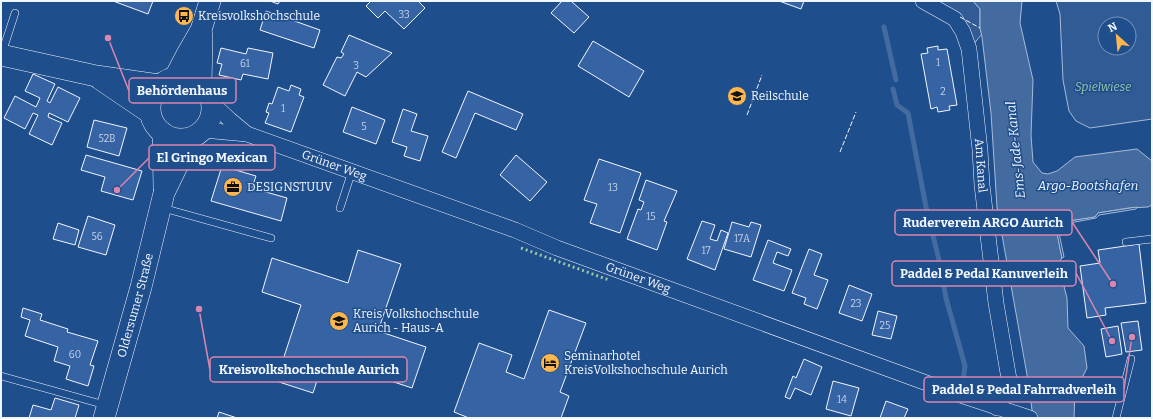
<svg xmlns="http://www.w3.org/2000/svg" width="1153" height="419" viewBox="0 0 1153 419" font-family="Bitter,serif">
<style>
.green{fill:#305b95;stroke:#a8bbd7;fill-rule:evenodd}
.water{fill:#446ba0;stroke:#a8bbd7}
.pier{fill:#1f4e8c;stroke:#a8bbd7}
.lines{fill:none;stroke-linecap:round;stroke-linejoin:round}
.stream{stroke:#446ba0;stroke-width:5}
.building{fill:#3563a3;stroke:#f2f6ff}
.lane-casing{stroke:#f2f6ff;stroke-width:8}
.street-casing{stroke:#f2f6ff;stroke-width:16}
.secondary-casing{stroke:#f2f6ff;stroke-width:22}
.lane{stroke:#1f4e8c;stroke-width:7}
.street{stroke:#1f4e8c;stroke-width:15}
.secondary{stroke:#1f4e8c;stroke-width:21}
.hedge{stroke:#97c8a6;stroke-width:3;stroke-dasharray:2 3;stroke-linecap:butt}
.fence{stroke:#f2f6ff;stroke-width:1;stroke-dasharray:5 2;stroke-linecap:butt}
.labels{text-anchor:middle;stroke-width:3;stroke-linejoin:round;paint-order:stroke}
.number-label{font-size:10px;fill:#c3d1e8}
.poi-label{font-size:12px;fill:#f2f6ff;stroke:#1f4e8c;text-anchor:start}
.park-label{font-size:12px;font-style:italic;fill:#97c8a6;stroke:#1f4e8c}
.street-label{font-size:12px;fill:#f2f6ff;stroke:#1f4e8c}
.water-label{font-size:13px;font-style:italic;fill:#f2f6ff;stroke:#1f4e8c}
.leader{fill:none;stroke:#da87ad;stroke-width:1.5}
.callout-dot{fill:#da87ad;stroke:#1f4e8c;stroke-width:1.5}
.callout{fill:#1f4e8c;stroke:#da87ad;stroke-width:1.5}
.callout-label{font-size:13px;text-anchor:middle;font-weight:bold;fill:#f2f6ff}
</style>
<rect width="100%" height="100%" fill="#1f4e8c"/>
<g class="green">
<polygon points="933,1 973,1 980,9 980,28 982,34 972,46"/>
<path d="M1056,1H1152V119L1090,128L1076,121L1069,111L1063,80L1060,14ZM1105,24H1129V48H1105Z"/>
</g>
<polygon class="water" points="973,1 1022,1 1020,23 1033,80 1031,135 1033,162 1042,173 1048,174 1057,171 1075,157 1137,149 1152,161 1152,205 1148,207 1129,208 1098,213 1095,217 1063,222 1057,233 1062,258 1058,263 1067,298 1068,328 1084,346 1087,368 1075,392 1074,418 1033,418 1029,386 997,207 991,113 982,37 980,28 980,9"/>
<polygon class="pier" points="1137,207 1136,209 1099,215 1096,218 1064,224 1060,227 1059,233 1064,257 1062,258 1057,233 1059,226 1063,222 1095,217 1098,213"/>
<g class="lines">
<g class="stream">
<polyline points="884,27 896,80"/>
<polyline points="893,89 897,105 908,113 926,207 939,260 946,298 965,366 963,382"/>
</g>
</g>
<g class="building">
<polygon points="113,1 153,1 148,14"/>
<polygon points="270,1 280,1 278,4"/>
<polygon points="371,1 418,1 425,8 404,29 385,11 378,18 366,6"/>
<polygon points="562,1 571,1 589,17 574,33 551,13"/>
<polygon points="779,1 804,1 801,9"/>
<polygon points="266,11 320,30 314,48 260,30"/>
<polygon points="349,35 392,53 366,77 357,72 345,96 323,85 337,57 341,58 344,54 341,52"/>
<polygon points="593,41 644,71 629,97 578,66"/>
<polygon points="938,46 938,50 947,49 957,105 949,106 950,110 938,112 937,107 931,109 921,54 928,53 927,48"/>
<polygon points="221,48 246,54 248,48 273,53 268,79 243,74 241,80 219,75 222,64 217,63"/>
<polygon points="33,74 55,84 47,101 50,103 58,87 80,98 68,122 49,113 48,117 62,123 52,145 29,134 38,115 33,113 25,129 4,118 15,96 36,107 40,98 25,91"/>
<polygon points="291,85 301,89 299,95 304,97 291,132 265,123 269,113 266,112 269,103 272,104 278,87 289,91"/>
<polygon points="468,91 523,114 516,130 475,113 456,158 442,152"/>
<polygon points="352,107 385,120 376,144 343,132"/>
<polygon points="403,109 417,114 411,131 428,136 420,161 404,156 407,147 392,142"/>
<polygon points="94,120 127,128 119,156 87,147"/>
<polygon points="86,155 142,171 133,200 101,191 105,177 81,170"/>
<polygon points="516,155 547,182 530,201 500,175"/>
<polygon points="599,159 641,173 620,233 590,223 597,204 584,200"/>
<polygon points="222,166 256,176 252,188 287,198 281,221 211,201"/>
<polygon points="646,180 677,191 664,221 667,222 657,250 627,239 638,209 641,210 644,202 639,200"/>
<polygon points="88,216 115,225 106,255 78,247"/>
<polygon points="702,221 715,225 710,239 717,241 721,230 728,233 715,270 687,259"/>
<polygon points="732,222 749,227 751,222 761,225 751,257 724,249"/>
<polygon points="58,223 79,230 75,245 53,239"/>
<polygon points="768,240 791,249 788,256 777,252 773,263 792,270 784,291 753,280"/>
<polygon points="1139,244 1146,303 1105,308 1106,315 1087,318 1080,266 1100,263 1098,250"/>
<polygon points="809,249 822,254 814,275 828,280 817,309 804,304 806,298 792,293"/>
<polygon points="358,250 401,264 378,331 426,347 412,388 324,359 313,393 276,381 301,305 262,292 272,258 348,283"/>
<polygon points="849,285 872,294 862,321 839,313"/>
<polygon points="23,308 42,314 40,320 68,329 67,332 98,341 90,365 94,366 88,386 66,379 70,366 54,361 58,347 25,336 30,320 21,317"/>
<polygon points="549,310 586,323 560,392 569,396 561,418 469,418 454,412 479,343 512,355 506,372 524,379"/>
<polygon points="878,311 897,316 891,339 872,335"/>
<polygon points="1138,321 1142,350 1126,352 1121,323"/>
<polygon points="1118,326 1122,354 1106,357 1101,329"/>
<polygon points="804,359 822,367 811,395 795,388 790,399 785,397 793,376 796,378"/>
<polygon points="833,381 859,388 851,416 826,409"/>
<polygon points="55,398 79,405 75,418 29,418 33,405 51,410"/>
<polygon points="886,401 908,409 904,418 880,418"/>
<polygon points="219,412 237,418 217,418"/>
</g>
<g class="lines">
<defs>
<g id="lane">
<polyline points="2,53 15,13"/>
<polyline points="163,208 271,238"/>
<polyline points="340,208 352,171"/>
<polyline points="1126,242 1152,239"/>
<polyline points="1,376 105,405"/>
<polyline points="1116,418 1131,359"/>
</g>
<g id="street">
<path id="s1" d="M923,1L955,19L963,32L969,49L980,150L982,185L996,303L1009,379L1007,390L997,408"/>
<polyline points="212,103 230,120 247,134"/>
<path id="s2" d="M203,130L247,134L515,230L557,248L954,393L1030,418"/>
</g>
<g id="secondary">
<polyline points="201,30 202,38 201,84"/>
<polyline points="1,55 96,76 159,85"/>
<circle cx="181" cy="108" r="31"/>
<polyline points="175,77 187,54 201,30 210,1"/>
<polyline points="100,79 150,113"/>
<polyline points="163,133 164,188"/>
<path id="s3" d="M104,418L141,287L164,193L180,160L186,139"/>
</g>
</defs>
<use href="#lane" class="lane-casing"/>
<use href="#street" class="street-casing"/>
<use href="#secondary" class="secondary-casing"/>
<use href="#lane" class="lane"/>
<use href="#street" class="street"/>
<use href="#secondary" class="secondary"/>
<polyline class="hedge" points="521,248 609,280"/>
<g class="fence">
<polyline points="960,17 980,28"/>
<polyline points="747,115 762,75"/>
<polyline points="840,152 856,112"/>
</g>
</g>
<defs>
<symbol id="bus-disc" viewBox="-11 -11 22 22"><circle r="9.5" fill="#ffb74d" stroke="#1f4e8c"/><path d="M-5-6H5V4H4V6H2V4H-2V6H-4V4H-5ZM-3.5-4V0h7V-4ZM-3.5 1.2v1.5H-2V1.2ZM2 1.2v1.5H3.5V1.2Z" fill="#111"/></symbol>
<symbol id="school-disc" viewBox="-11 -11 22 22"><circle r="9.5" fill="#ffb74d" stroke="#1f4e8c"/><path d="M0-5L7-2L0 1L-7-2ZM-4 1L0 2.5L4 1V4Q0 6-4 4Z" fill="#111"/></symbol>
<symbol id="office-disc" viewBox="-11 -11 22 22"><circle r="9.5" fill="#ffb74d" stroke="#1f4e8c"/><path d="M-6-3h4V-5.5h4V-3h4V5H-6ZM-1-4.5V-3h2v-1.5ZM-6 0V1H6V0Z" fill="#111"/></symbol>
<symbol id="university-disc" viewBox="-11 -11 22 22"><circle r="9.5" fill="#ffb74d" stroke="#1f4e8c"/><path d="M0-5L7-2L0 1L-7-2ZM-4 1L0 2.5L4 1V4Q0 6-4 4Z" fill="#111"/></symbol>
<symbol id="hotel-disc" viewBox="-11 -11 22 22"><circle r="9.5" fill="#ffb74d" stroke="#1f4e8c"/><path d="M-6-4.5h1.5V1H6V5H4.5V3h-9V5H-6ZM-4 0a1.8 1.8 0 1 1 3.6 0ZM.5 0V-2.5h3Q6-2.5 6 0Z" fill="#111"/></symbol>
</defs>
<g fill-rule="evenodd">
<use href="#bus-disc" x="173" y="5" width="22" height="22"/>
<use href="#school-disc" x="726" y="85" width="22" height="22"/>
<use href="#office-disc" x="222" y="176" width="22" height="22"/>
<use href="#university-disc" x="328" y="310" width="22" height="22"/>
<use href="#hotel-disc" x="539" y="352" width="22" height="22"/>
</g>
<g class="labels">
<g class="number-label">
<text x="404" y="18">33</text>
<text x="938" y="66">1</text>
<text x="245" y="67">61</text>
<text x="356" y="69">3</text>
<text x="943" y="95">2</text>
<text x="283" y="112">1</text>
<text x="364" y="130">5</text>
<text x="107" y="142">52B</text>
<text x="613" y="191">13</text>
<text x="651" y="220">15</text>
<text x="97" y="240">56</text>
<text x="742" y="242">17A</text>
<text x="706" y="254">17</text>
<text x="856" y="307">23</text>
<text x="885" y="329">25</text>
<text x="75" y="358">60</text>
<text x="842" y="403">14</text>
</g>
<g class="poi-label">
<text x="198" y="20">Kreisvolkshochschule</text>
<text x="751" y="100">Reilschule</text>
<text x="247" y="191">DESIGNSTUUV</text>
<text x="353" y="318">Kreis Volkshochschule<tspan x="353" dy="14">Aurich - Haus-A</tspan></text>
<text x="564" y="360">Seminarhotel<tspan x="564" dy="14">KreisVolkshochschule Aurich</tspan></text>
</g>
<g class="park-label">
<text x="1103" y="91">Spielwiese</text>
</g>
<g class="street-label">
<text dy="4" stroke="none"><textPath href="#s2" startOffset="137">Grüner Weg</textPath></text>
<text dy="4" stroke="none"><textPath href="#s1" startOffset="187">Am Kanal</textPath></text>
<text dy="4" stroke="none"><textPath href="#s2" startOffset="461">Grüner Weg</textPath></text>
<text dy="4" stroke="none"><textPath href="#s3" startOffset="117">Oldersumer Straße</textPath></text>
</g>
<g class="water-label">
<text transform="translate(1015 150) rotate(-96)" y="5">Ems-Jade-Kanal</text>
<text x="1088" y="190">Argo-Bootshafen</text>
</g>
</g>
<path class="leader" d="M108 38L129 91M117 190L149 158M1113 284L1072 222M1112 341L1076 273M199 309L210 370M1132 337L1124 389"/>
<g class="callout-dot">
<circle cx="108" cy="38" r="4"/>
<circle cx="117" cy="190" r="4"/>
<circle cx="1113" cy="284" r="4"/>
<circle cx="1112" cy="341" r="4"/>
<circle cx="199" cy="309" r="4"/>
<circle cx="1132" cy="337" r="4"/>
</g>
<g class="callout">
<rect x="129" y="78" width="107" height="25" rx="4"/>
<rect x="149" y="145" width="126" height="25" rx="4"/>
<rect x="895" y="210" width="177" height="25" rx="4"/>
<rect x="892" y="261" width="184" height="25" rx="4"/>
<rect x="210" y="357" width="197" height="25" rx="4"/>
<rect x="924" y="377" width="200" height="25" rx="4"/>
</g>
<g class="callout-label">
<text x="182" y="95">Behördenhaus</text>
<text x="212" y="162">El Gringo Mexican</text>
<text x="983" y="227">Ruderverein ARGO Aurich</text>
<text x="984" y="278">Paddel &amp; Pedal Kanuverleih</text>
<text x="309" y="374">Kreisvolkshochschule Aurich</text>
<text x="1024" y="394">Paddel &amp; Pedal Fahrradverleih</text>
</g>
<rect width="1153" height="419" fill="none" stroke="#f2f6ff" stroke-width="4"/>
<g transform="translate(1117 36) rotate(333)"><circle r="19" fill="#1f4e8c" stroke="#7391ba"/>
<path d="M0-3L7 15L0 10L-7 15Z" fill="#ffb74d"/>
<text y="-6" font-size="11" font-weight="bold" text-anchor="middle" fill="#f2f6ff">N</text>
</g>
</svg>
